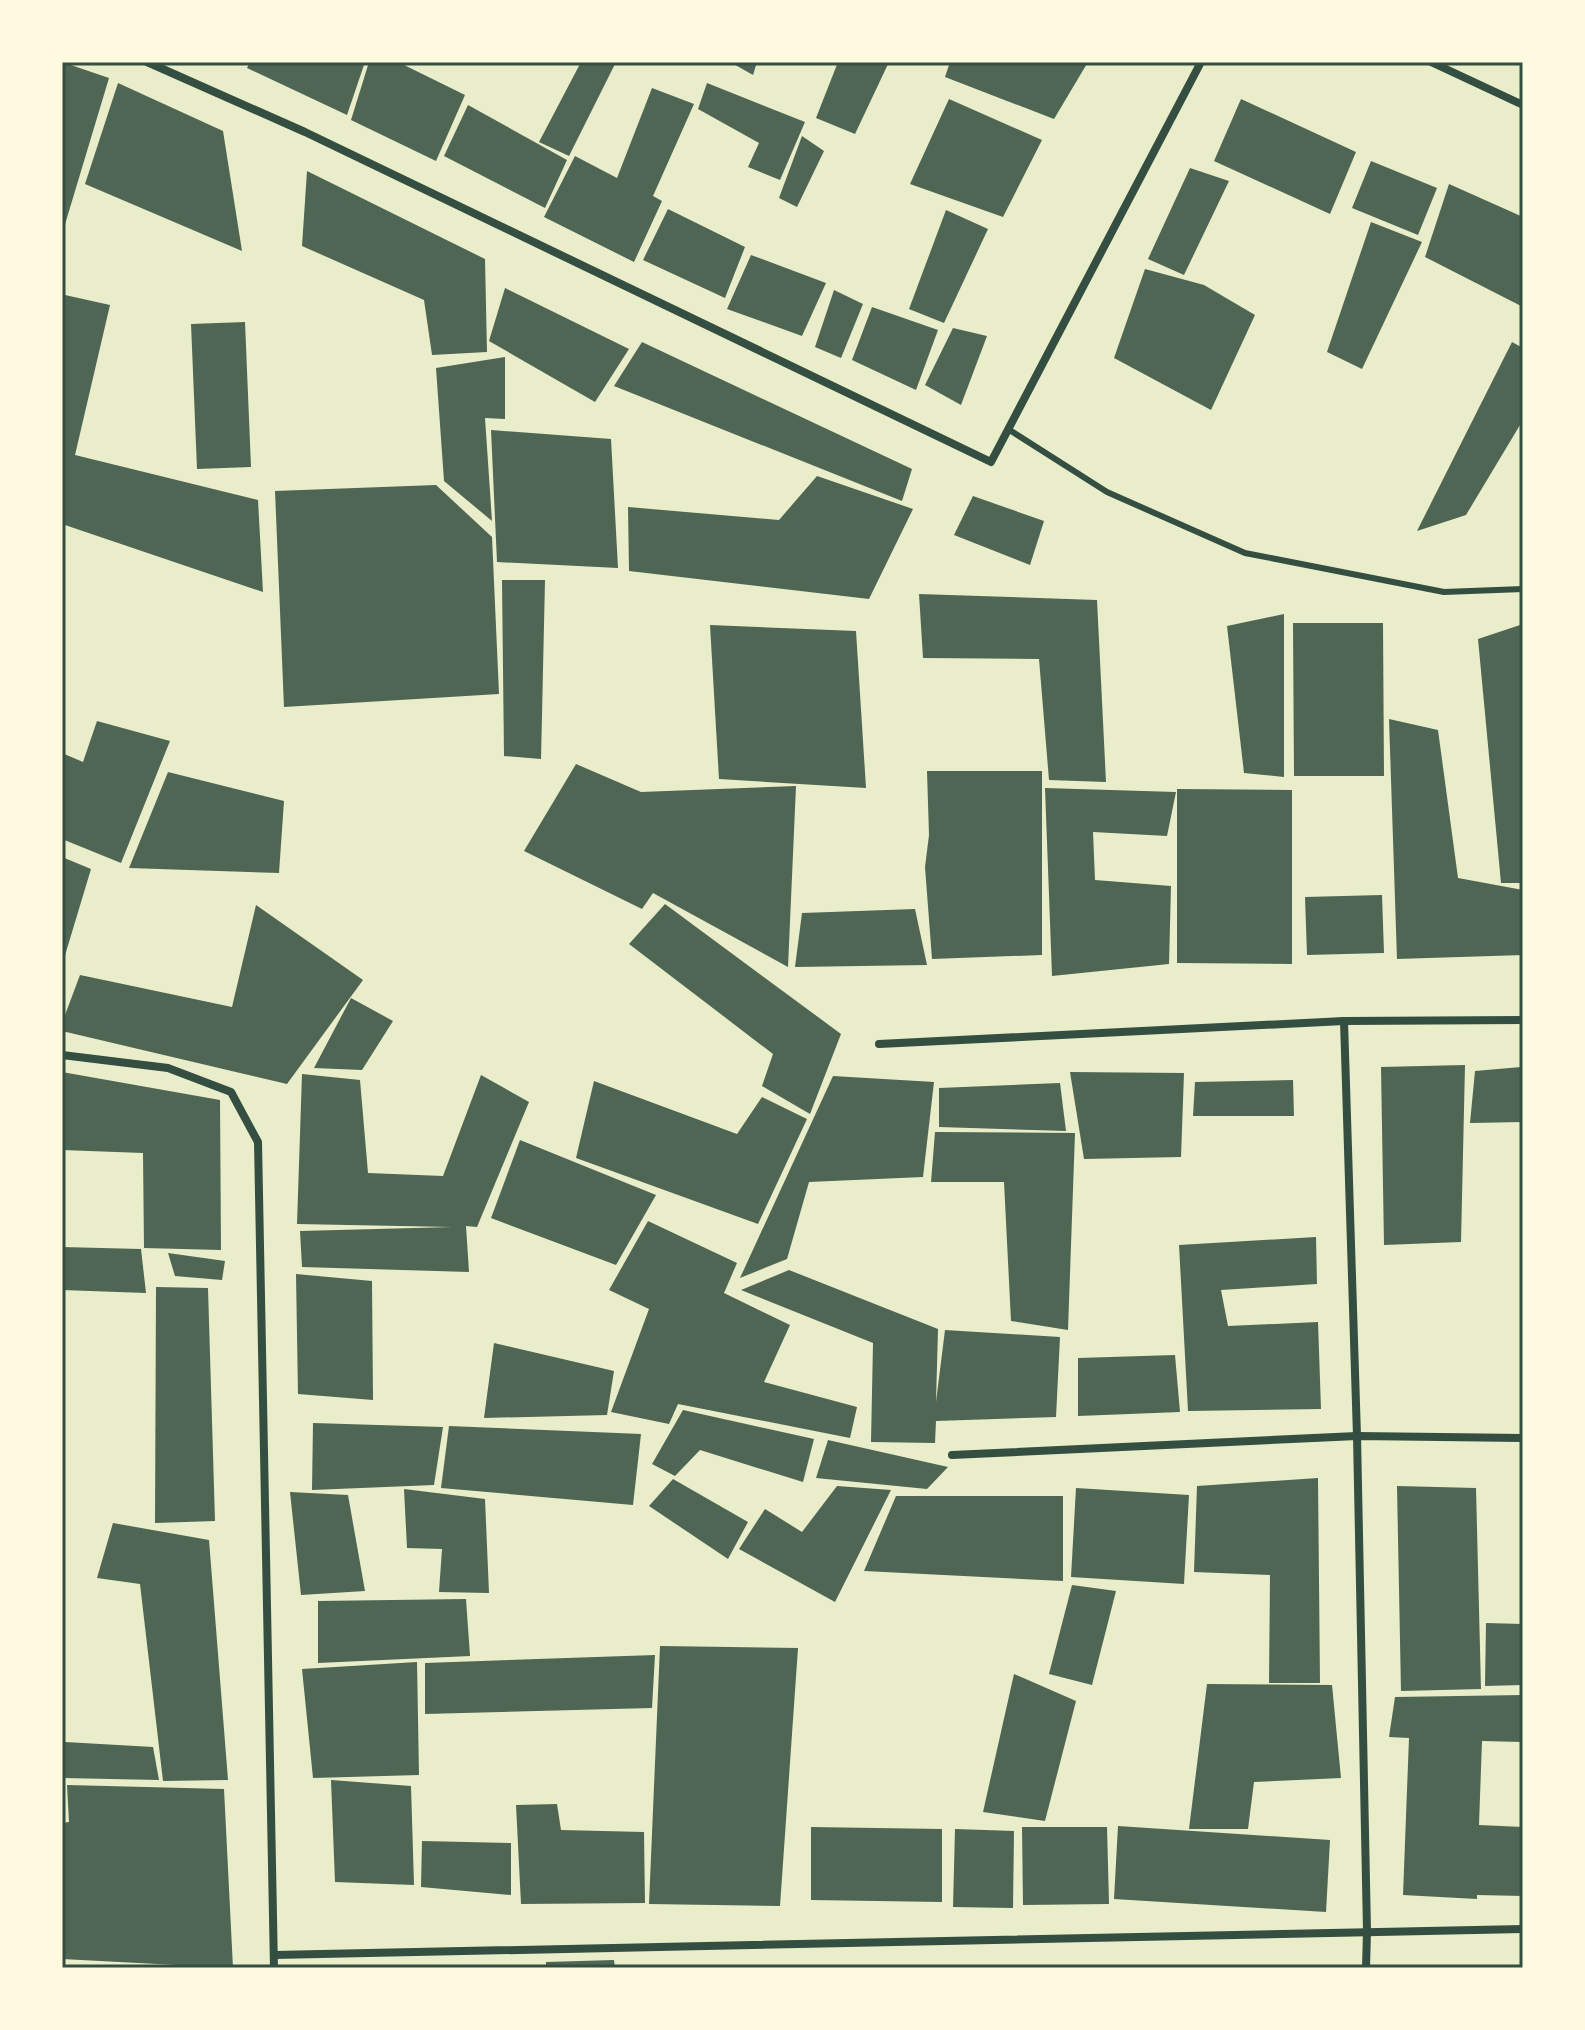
<svg xmlns="http://www.w3.org/2000/svg" width="1585" height="2030" viewBox="0 0 1585 2030" font-family="'Exo 2',sans-serif">
<style>
.building{fill:#4f6655}
.lines{fill:none;stroke-linecap:round;stroke-linejoin:round}
.service{stroke:#344e41;stroke-width:6}
.minor{stroke:#344e41;stroke-width:8}
.neatline{fill:none;stroke:#344e41;stroke-width:3}
</style>
<rect width="100%" height="100%" fill="#e9edc9"/>
<g class="building">
<polygon points="62,62 109,78 63,231 62,231"/>
<polygon points="250,62 365,62 347,115 247,68"/>
<polygon points="369,62 398,62 465,95 436,161 351,120"/>
<polygon points="581,62 616,62 569,156 539,142"/>
<polygon points="730,62 757,62 753,75"/>
<polygon points="838,62 889,62 855,134 816,118"/>
<polygon points="950,62 1088,62 1054,119 945,77"/>
<polygon points="118,83 223,131 242,251 85,184"/>
<polygon points="707,83 805,122 780,180 748,167 759,143 698,109"/>
<polygon points="652,88 694,104 653,196 662,201 634,262 544,217 575,156 617,178"/>
<polygon points="949,99 1042,140 1003,217 910,184"/>
<polygon points="1241,99 1356,152 1330,214 1214,161"/>
<polygon points="468,105 567,160 545,208 444,156"/>
<polygon points="802,136 824,151 797,207 779,198"/>
<polygon points="1371,161 1437,188 1418,235 1352,208"/>
<polygon points="1190,168 1229,181 1184,275 1148,259"/>
<polygon points="307,171 485,259 487,352 432,355 424,300 302,246"/>
<polygon points="1449,184 1523,217 1523,307 1425,257"/>
<polygon points="668,209 745,247 725,298 643,260"/>
<polygon points="946,210 988,229 944,323 909,309"/>
<polygon points="1371,222 1422,242 1362,369 1327,352"/>
<polygon points="751,255 826,283 802,336 727,309"/>
<polygon points="1145,269 1204,285 1255,315 1211,410 1114,358"/>
<polygon points="505,288 629,349 595,402 489,341"/>
<polygon points="834,290 863,304 841,358 815,347"/>
<polygon points="65,295 110,305 75,455 258,500 263,592 62,524 62,306"/>
<polygon points="872,307 938,330 916,390 852,360"/>
<polygon points="245,322 251,467 197,469 191,324"/>
<polygon points="953,328 987,336 961,405 925,385"/>
<polygon points="642,342 912,469 902,501 614,386"/>
<polygon points="1512,342 1523,348 1523,420 1466,515 1417,531"/>
<polygon points="505,357 505,419 485,418 492,521 444,481 436,368"/>
<polygon points="491,430 611,439 618,568 497,562"/>
<polygon points="817,476 913,509 869,599 629,571 628,507 779,520"/>
<polygon points="436,485 492,537 499,694 284,707 275,491"/>
<polygon points="973,496 1044,521 1030,565 954,535"/>
<polygon points="502,580 545,580 541,759 504,756"/>
<polygon points="919,594 1097,600 1106,782 1049,780 1039,659 923,658"/>
<polygon points="1284,614 1284,777 1244,773 1227,626"/>
<polygon points="1293,623 1383,623 1384,776 1294,776"/>
<polygon points="1523,624 1523,883 1501,883 1478,639"/>
<polygon points="710,625 856,631 866,788 719,779"/>
<polygon points="1389,719 1438,730 1458,878 1523,890 1523,955 1397,959"/>
<polygon points="97,721 170,741 121,863 62,839 62,753 83,762"/>
<polygon points="576,764 641,792 796,786 788,967 653,893 642,909 524,851"/>
<polygon points="927,771 1042,771 1042,955 932,959 925,867 929,835"/>
<polygon points="168,772 284,801 279,873 129,868"/>
<polygon points="1045,788 1176,792 1167,836 1093,832 1095,880 1171,886 1169,964 1052,976"/>
<polygon points="1177,789 1292,790 1292,964 1177,963"/>
<polygon points="62,857 91,869 63,962 62,961"/>
<polygon points="1382,895 1384,953 1307,955 1305,897"/>
<polygon points="665,904 841,1034 810,1114 762,1086 773,1054 629,944"/>
<polygon points="256,905 363,980 287,1084 62,1031 62,1023 80,975 232,1007"/>
<polygon points="915,909 927,965 795,967 802,913"/>
<polygon points="351,998 393,1021 362,1070 314,1068"/>
<polygon points="1465,1065 1461,1242 1384,1245 1381,1067"/>
<polygon points="1521,1067 1523,1122 1470,1123 1475,1071"/>
<polygon points="62,1072 220,1100 221,1250 144,1248 143,1153 62,1150"/>
<polygon points="1070,1072 1184,1073 1181,1157 1084,1159"/>
<polygon points="302,1074 360,1080 368,1173 443,1176 481,1075 529,1102 477,1227 466,1226 469,1272 302,1267 300,1231 452,1227 297,1224"/>
<polygon points="833,1076 934,1082 923,1177 809,1182 787,1259 740,1278"/>
<polygon points="1293,1080 1294,1116 1193,1116 1195,1082"/>
<polygon points="594,1081 737,1134 762,1097 807,1119 758,1224 576,1158"/>
<polygon points="1060,1083 1066,1131 939,1127 939,1088"/>
<polygon points="935,1132 1075,1133 1068,1330 1011,1321 1004,1182 931,1182"/>
<polygon points="520,1140 656,1195 616,1265 491,1218"/>
<polygon points="648,1221 737,1263 724,1293 790,1325 764,1382 857,1407 850,1438 678,1404 669,1424 611,1412 649,1309 609,1290"/>
<polygon points="1316,1237 1317,1284 1221,1290 1228,1326 1318,1322 1321,1409 1188,1411 1179,1245"/>
<polygon points="62,1247 141,1249 146,1293 62,1290"/>
<polygon points="168,1253 225,1261 222,1280 175,1276"/>
<polygon points="789,1270 938,1329 936,1402 945,1330 1060,1337 1056,1417 936,1421 935,1443 871,1442 873,1343 741,1290"/>
<polygon points="296,1274 372,1281 373,1400 298,1394"/>
<polygon points="156,1287 208,1288 215,1521 155,1523"/>
<polygon points="494,1343 614,1371 607,1415 484,1418"/>
<polygon points="1175,1355 1180,1412 1078,1416 1078,1358"/>
<polygon points="683,1410 814,1439 803,1482 700,1450 675,1476 652,1464"/>
<polygon points="313,1423 443,1427 434,1485 312,1490"/>
<polygon points="449,1426 641,1434 633,1505 441,1488"/>
<polygon points="828,1440 948,1467 927,1489 816,1478"/>
<polygon points="1318,1478 1320,1683 1269,1683 1270,1575 1194,1572 1197,1486"/>
<polygon points="673,1479 748,1522 728,1559 649,1506"/>
<polygon points="837,1486 891,1490 835,1602 739,1549 765,1509 802,1532"/>
<polygon points="1397,1486 1476,1488 1481,1689 1401,1691"/>
<polygon points="1076,1488 1189,1495 1184,1584 1071,1577"/>
<polygon points="404,1489 485,1499 489,1593 439,1592 442,1549 407,1548"/>
<polygon points="290,1492 348,1495 365,1591 301,1595"/>
<polygon points="896,1496 1063,1496 1063,1581 864,1571"/>
<polygon points="113,1523 209,1540 228,1780 163,1781 140,1584 97,1578"/>
<polygon points="1072,1585 1116,1591 1092,1685 1049,1674"/>
<polygon points="466,1599 470,1656 318,1663 318,1601"/>
<polygon points="1486,1623 1523,1624 1523,1685 1485,1686"/>
<polygon points="660,1646 798,1648 780,1906 649,1904"/>
<polygon points="655,1655 652,1708 425,1714 425,1663"/>
<polygon points="417,1662 419,1775 313,1778 302,1669"/>
<polygon points="1014,1674 1076,1701 1045,1821 983,1812"/>
<polygon points="1207,1684 1332,1685 1341,1778 1254,1782 1248,1829 1189,1829"/>
<polygon points="1523,1695 1523,1742 1482,1741 1479,1825 1523,1827 1523,1896 1477,1895 1477,1899 1403,1895 1409,1738 1389,1737 1395,1697"/>
<polygon points="65,1742 153,1747 159,1780 63,1778"/>
<polygon points="331,1780 411,1786 414,1885 335,1882"/>
<polygon points="67,1785 224,1789 233,1968 62,1959 62,1823 69,1822"/>
<polygon points="557,1804 561,1830 644,1832 645,1903 521,1904 516,1805"/>
<polygon points="1118,1826 1330,1840 1326,1912 1114,1899"/>
<polygon points="811,1827 942,1829 942,1902 811,1900"/>
<polygon points="1022,1827 1107,1827 1109,1904 1023,1905"/>
<polygon points="955,1829 1014,1831 1013,1908 953,1907"/>
<polygon points="422,1841 511,1843 511,1895 421,1887"/>
<polygon points="614,1960 615,1968 546,1968 546,1962"/>
</g>
<g class="lines">
<polyline class="service" points="1008,429 1107,492 1245,553 1444,592 1523,589"/>
<g class="minor">
<polyline points="147,62 305,132 991,462 1201,62"/>
<polyline points="1431,62 1523,105"/>
<polyline points="1344,1021 1357,1436 1367,1931 1366,1968"/>
<polyline points="879,1044 1344,1021 1523,1020"/>
<polyline points="62,1055 168,1068 231,1092 258,1142 274,1968"/>
<polyline points="952,1455 1357,1436 1523,1438"/>
<polyline points="274,1955 1523,1929"/>
</g>
</g>
<rect width="1585" height="2030" fill="none" stroke="#fefae0" stroke-width="128"/>
<rect x="64" y="64" width="1457" height="1902" class="neatline"/>
</svg>
